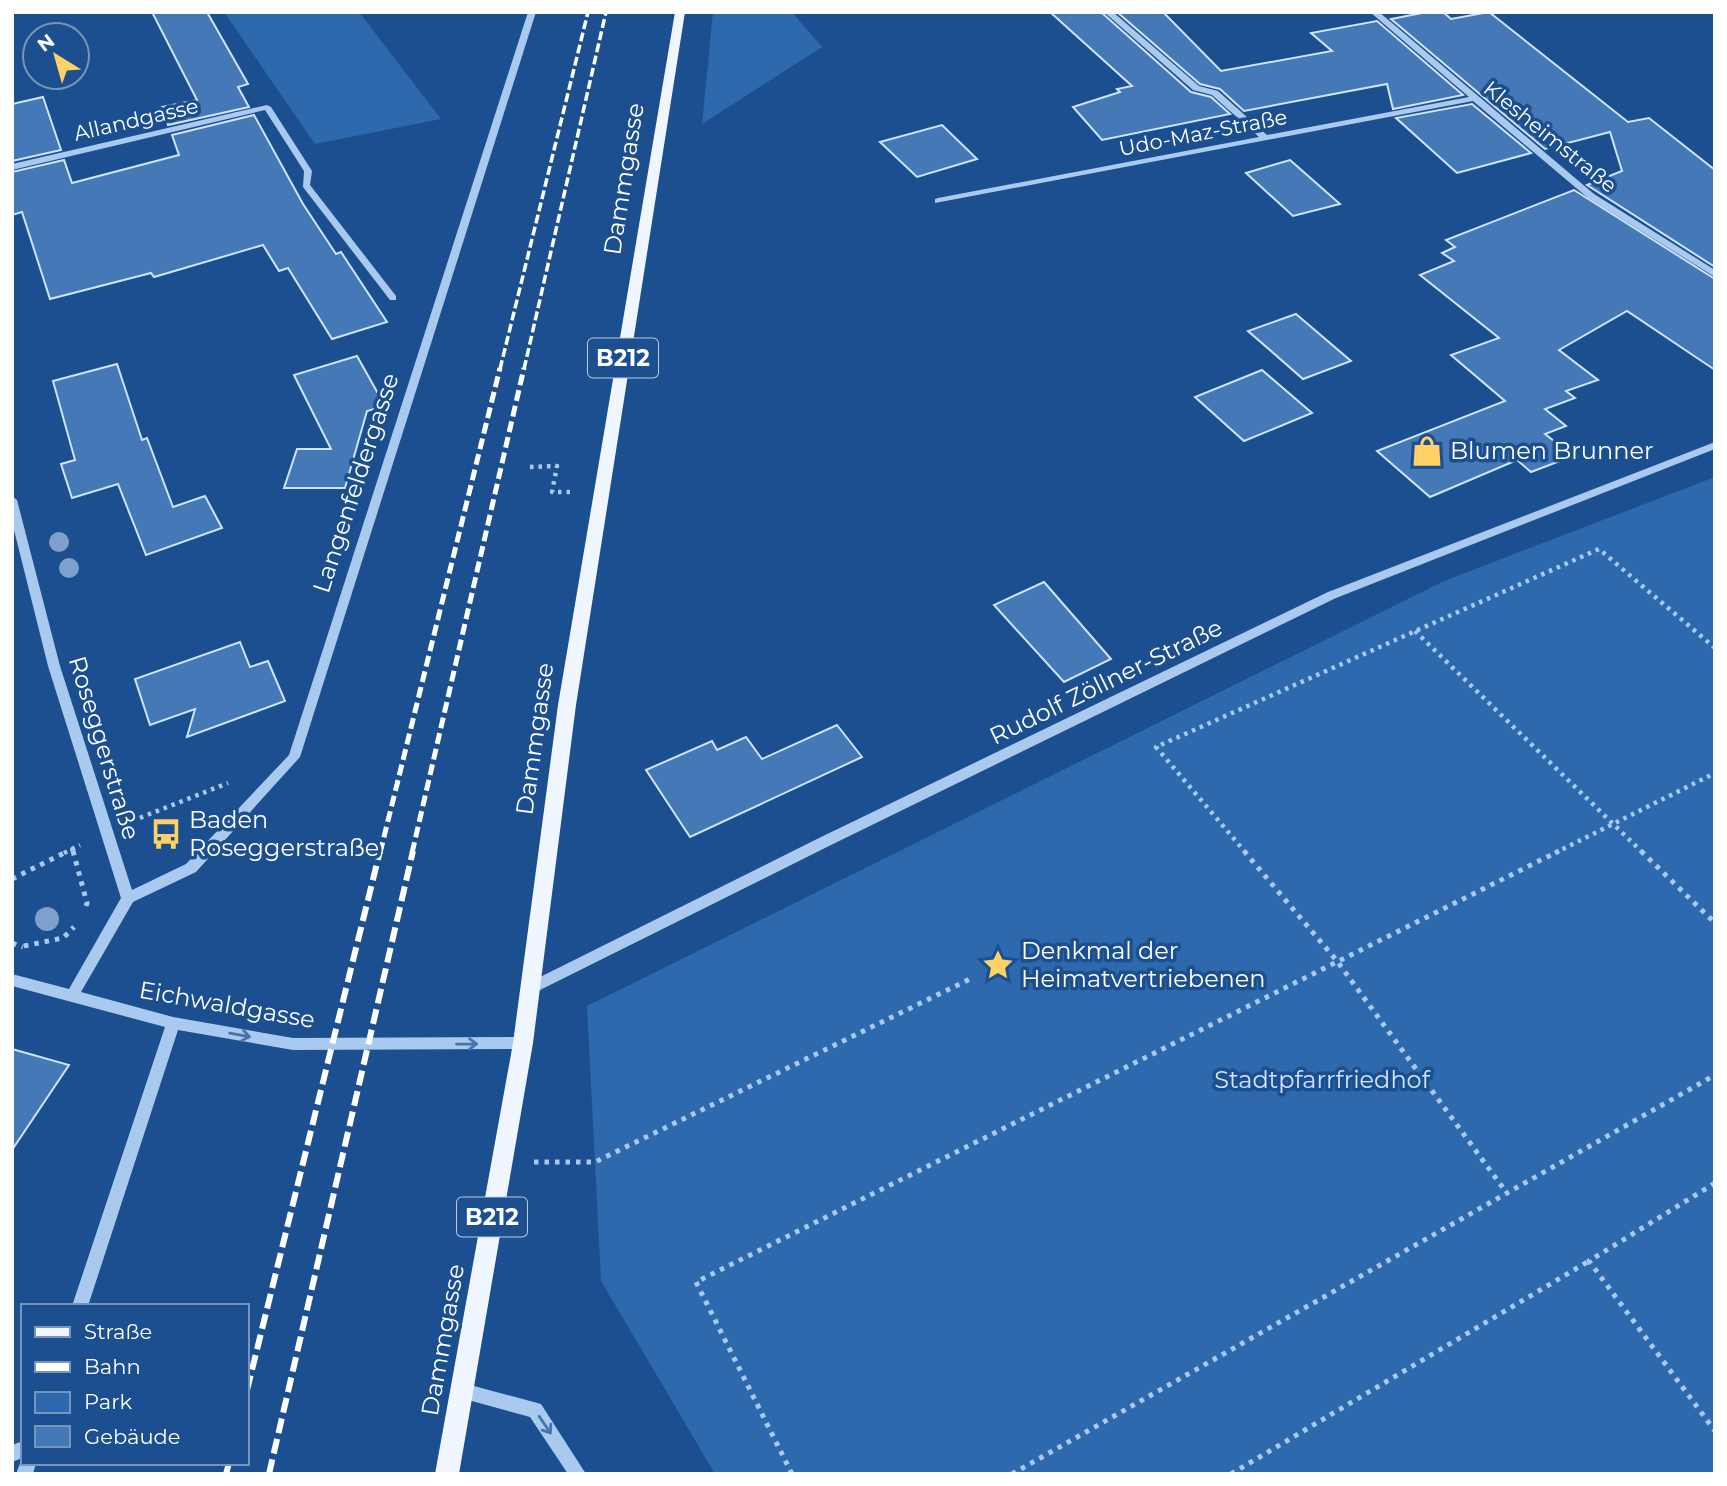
<svg xmlns="http://www.w3.org/2000/svg" width="1727" height="1486" viewBox="0 0 1727 1486" font-family="Montserrat,sans-serif">
<style>
.green{fill:#2e69ad}
.building{fill:#4478b7;stroke:#cfe3fa;stroke-width:2}
.lines{fill:none;stroke-linecap:round;stroke-linejoin:round}
.path-far1{stroke:#a9c9ee;stroke-width:4.5;stroke-dasharray:3.5 5;stroke-linecap:butt}
.path{stroke:#a9c9ee;stroke-width:5;stroke-dasharray:4.5 6;stroke-linecap:butt}
.minor{fill:#a9c9ee;fill-rule:evenodd}
.major{fill:#f0f6ff;fill-rule:evenodd}
.rail-far2{stroke:#fff;stroke-width:3.5;stroke-dasharray:9 3.5;stroke-linecap:butt}
.rail-far1{stroke:#fff;stroke-width:5;stroke-dasharray:11 5;stroke-linecap:butt}
.rail{stroke:#fff;stroke-width:6;stroke-dasharray:15 6;stroke-linecap:butt}
.tree{fill:#7ea0ca}
.oneway{stroke:#4674ac}
.labels{text-anchor:middle;stroke-width:7;stroke-linejoin:round;paint-order:stroke}
.far-street-label{font-size:21px;fill:#fff;stroke:#1b4f8f}
.shield{fill:#1b4f8f;stroke:#bbcadd;stroke-width:2}
.shield-label{font-size:23px;font-weight:bold;fill:#fff}
.street-label{font-size:24px;fill:#fff;stroke:#1b4f8f}
.poi-label{font-size:24px;fill:#fff;stroke:#1b4f8f;text-anchor:start}
.park-label{font-size:24px;fill:#cfe3fa;stroke:#1b4f8f}
</style>
<rect width="100%" height="100%" fill="#1b4f8f"/>
<g class="green">
<polygon points="224,12 359,12 441,119 315,144"/>
<polygon points="713,12 792,12 822,47 702,124"/>
<polygon points="1715,477 1715,1474 715,1474 601,1281 587,1006 1444,581"/>
</g>
<g class="building">
<polygon points="152,12 207,12 248,84 238,87 249,107 168,125 162,107 197,100"/>
<polygon points="1050,12 1101,12 1191,92 1211,97 1230,114 1102,140 1073,107 1120,92 1117,89 1132,86"/>
<polygon points="1117,12 1163,12 1221,71 1332,51 1311,33 1377,21 1463,95 1393,109 1387,84 1244,111 1220,89 1200,84"/>
<polygon points="1427,12 1443,12 1451,19 1489,12 1628,122 1649,118 1715,170 1715,267 1587,185 1622,171 1610,132 1545,149 1391,19"/>
<polygon points="43,97 61,150 12,161 12,104"/>
<polygon points="1472,104 1531,153 1457,173 1396,118"/>
<polygon points="254,115 303,204 336,254 341,252 387,322 332,339 288,268 279,271 263,245 154,277 151,273 50,299 22,212 12,215 12,172 64,160 72,183 179,155 172,135"/>
<polygon points="942,125 977,159 917,177 880,142"/>
<polygon points="1290,160 1340,204 1293,216 1246,173"/>
<polygon points="1574,190 1715,279 1715,370 1627,311 1559,350 1598,380 1566,391 1575,398 1545,409 1566,426 1545,434 1573,456 1531,472 1517,460 1430,497 1377,451 1505,401 1451,355 1499,338 1420,275 1454,261 1442,253 1455,247 1446,240"/>
<polygon points="1296,314 1351,361 1303,379 1248,331"/>
<polygon points="357,356 385,406 367,411 345,488 284,488 297,449 331,449 294,375"/>
<polygon points="117,364 142,440 147,438 173,507 205,496 222,528 146,555 118,484 72,498 61,464 75,460 53,381"/>
<polygon points="1262,370 1312,413 1244,441 1195,397"/>
<polygon points="1044,582 1111,659 1064,682 994,605"/>
<polygon points="240,642 250,667 268,661 285,701 187,737 195,709 150,725 135,679"/>
<polygon points="837,725 862,757 690,837 646,770 712,741 717,750 746,737 762,759"/>
<polygon points="12,1049 69,1065 12,1150"/>
</g>
<g class="lines">
<g class="path-far1">
<polyline points="530,467 557,466 552,492 570,492"/>
<polyline points="1415,631 1643,853"/>
<polyline points="132,821 228,783"/>
<polyline points="72,848 73,853"/>
<polyline points="64,853 80,845"/>
<polyline points="1246,853 1156,747 1599,549 1715,648"/>
<polyline points="1555,853 1715,773"/>
</g>
<g class="path">
<polyline points="73,851 87,903 85,909"/>
<polyline points="1244,851 1337,961 1506,1192"/>
<polyline points="1641,851 1715,923"/>
<polyline points="12,879 68,851"/>
<polyline points="12,943 23,947"/>
<polyline points="24,946 63,938 74,927"/>
<polyline points="534,1162 595,1162 970,979"/>
<polyline points="1715,1183 1589,1261 1715,1431"/>
<polyline points="792,1474 696,1282 1559,851"/>
<polyline points="1012,1474 1715,1075"/>
<polyline points="1231,1474 1589,1261"/>
</g>
<g class="minor">
<polygon points="528,12 536,12 300,757 196,872 133,902 81,992 173,1017 293,1038 523,1037 528,1039 530,1043 528,1047 523,1049 293,1050 178,1030 88,1306 72,1306 165,1027 12,986 12,974 69,989 121,898 48,666 12,522 12,496 17,500 60,666 132,890 186,864 289,755"/>
<polygon points="1104,12 1113,12 1199,86 1218,91 1267,135 1469,97 1370,12 1379,12 1594,194 1715,270 1715,277 1588,198 1473,101 935,203 935,199 938,198 1259,137 1212,95 1193,90"/>
<polygon points="267,105 271,107 312,171 310,185 396,296 396,300 390,300 303,187 304,171 265,110 12,170 12,164"/>
<polygon points="1715,442 1715,449 1336,598 829,846 534,993 529,995 524,993 522,989 524,985 819,838 1328,592"/>
<polygon points="463,1383 541,1404 586,1474 568,1474 530,1417 457,1397 455,1391 457,1385"/>
<polygon points="23,1441 23,1463 36,1463 33,1474 16,1474 22,1458 12,1462 12,1445"/>
</g>
<polygon class="major" points="675,12 685,12 576,705 533,1043 459,1474 435,1474 513,1043 558,705"/>
<g class="rail-far2">
<polyline points="500,369 588,12"/>
<polyline points="524,369 606,12"/>
</g>
<g class="rail-far1">
<polyline points="380,853 500,368"/>
<polyline points="412,853 524,368"/>
</g>
<g class="rail">
<polyline points="247,1390 380,851"/>
<polyline points="226,1474 229,1463"/>
<polyline points="269,1474 413,851"/>
</g>
</g>
<g class="tree">
<circle cx="59" cy="542" r="10"/>
<circle cx="69" cy="568" r="10"/>
<circle cx="47" cy="919" r="12"/>
</g>
<defs><path id="oneway-shaft" d="M-6 0H5M1.5-3L5.5 0L1.5 3" fill="none" stroke-width="1.6" stroke-linecap="round" stroke-linejoin="round" transform="scale(1.75)"/></defs>
<g class="oneway">
<use href="#oneway-shaft" transform="translate(240 1035) rotate(10)"/>
<use href="#oneway-shaft" transform="translate(467 1044) rotate(-1)"/>
<use href="#oneway-shaft" transform="translate(545 1425) rotate(56)"/>
</g>
<defs>
<symbol id="shop-bare" viewBox="-9 -9 18 18"><path d="M-5-2.5h2.3a2.7 3.5 0 0 1 5.4 0H5L5.5 6h-11ZM-1.5-2.5h3a1.5 2.3 0 0 0-3 0Z" fill="#ffd166" stroke="#1b4f8f" stroke-width="2.5" paint-order="stroke"/></symbol>
<symbol id="bus-bare" viewBox="-9 -9 18 18"><path d="M-5-6H5V4H4V6H2V4H-2V6H-4V4H-5ZM-3.5-4V0h7V-4ZM-3.5 1.2v1.5H-2V1.2ZM2 1.2v1.5H3.5V1.2Z" fill="#ffd166" stroke="#1b4f8f" stroke-width="2.5" paint-order="stroke"/></symbol>
<symbol id="sight-bare" viewBox="-9 -9 18 18"><path d="M0-6L1.8-2.2L6-1.7L2.9 1.2L3.7 5.4L0 3.3L-3.7 5.4L-2.9 1.2L-6-1.7L-1.8-2.2Z" fill="#ffd166" stroke="#1b4f8f" stroke-width="2.5" paint-order="stroke"/></symbol>
</defs>
<g fill-rule="evenodd">
<use href="#shop-bare" x="1405" y="429" width="44" height="44"/>
<use href="#bus-bare" x="144" y="812" width="44" height="44"/>
<use href="#sight-bare" x="976" y="943" width="44" height="44"/>
</g>
<g class="labels">
<g class="far-street-label">
<text transform="translate(136 120) rotate(-13)" y="7">Allandgasse</text>
<text transform="translate(1203 133) rotate(-11)" y="7">Udo-Maz-Straße</text>
<text transform="translate(1550 137) rotate(39)" y="7">Klesheimstraße</text>
</g>
<g class="shield">
<rect x="588" y="338.5" width="70" height="39" rx="5"/>
<rect x="457" y="1197.5" width="70" height="39" rx="5"/>
</g>
<g class="shield-label">
<text x="623" y="366">B212</text>
<text x="492" y="1225">B212</text>
</g>
<g class="street-label">
<text transform="translate(624 179) rotate(-81)" y="8">Dammgasse</text>
<text transform="translate(356 483) rotate(-72)" y="8">Langenfeldergasse</text>
<text transform="translate(1106 682) rotate(-26)" y="8">Rudolf Zöllner-Straße</text>
<text transform="translate(535 739) rotate(-82)" y="8">Dammgasse</text>
<text transform="translate(104 748) rotate(73)" y="8">Roseggerstraße</text>
<text transform="translate(227 1005) rotate(10)" y="8">Eichwaldgasse</text>
<text transform="translate(443 1340) rotate(-80)" y="8">Dammgasse</text>
</g>
<g class="poi-label">
<text x="1450" y="459">Blumen Brunner</text>
<text x="189" y="828">Baden<tspan x="189" dy="28">Roseggerstraße</tspan></text>
<text x="1021" y="959">Denkmal der<tspan x="1021" dy="28">Heimatvertriebenen</tspan></text>
</g>
<g class="park-label">
<text x="1322" y="1088">Stadtpfarrfriedhof</text>
</g>
</g>
<rect width="1727" height="1486" fill="none" stroke="#ffffff" stroke-width="28"/>
<rect x="21" y="1304" width="228" height="161" fill="#1b4f8f" stroke="#7695bc" stroke-width="2"/>
<rect x="35" y="1327" width="35" height="10" fill="#f0f6ff" stroke="#7695bc" stroke-width="2"/>
<text x="84" y="1339" font-size="21" fill="#ffffff">Straße</text>
<rect x="35" y="1362" width="35" height="10" fill="#ffffff" stroke="#7695bc" stroke-width="2"/>
<text x="84" y="1374" font-size="21" fill="#ffffff">Bahn</text>
<rect x="35" y="1392" width="35" height="21" fill="#2e69ad" stroke="#7695bc" stroke-width="2"/>
<text x="84" y="1409" font-size="21" fill="#ffffff">Park</text>
<rect x="35" y="1426" width="35" height="21" fill="#4478b7" stroke="#7695bc" stroke-width="2"/>
<text x="84" y="1444" font-size="21" fill="#ffffff">Gebäude</text>
<g transform="translate(56 56) rotate(323)"><circle r="33" fill="#1b4f8f" stroke="#7695bc" stroke-width="2"/>
<path d="M0-5L12 26L0 18L-12 26Z" fill="#ffd166"/>
<text y="-10" font-size="19" font-weight="bold" text-anchor="middle" fill="#ffffff">N</text>
</g>
</svg>
